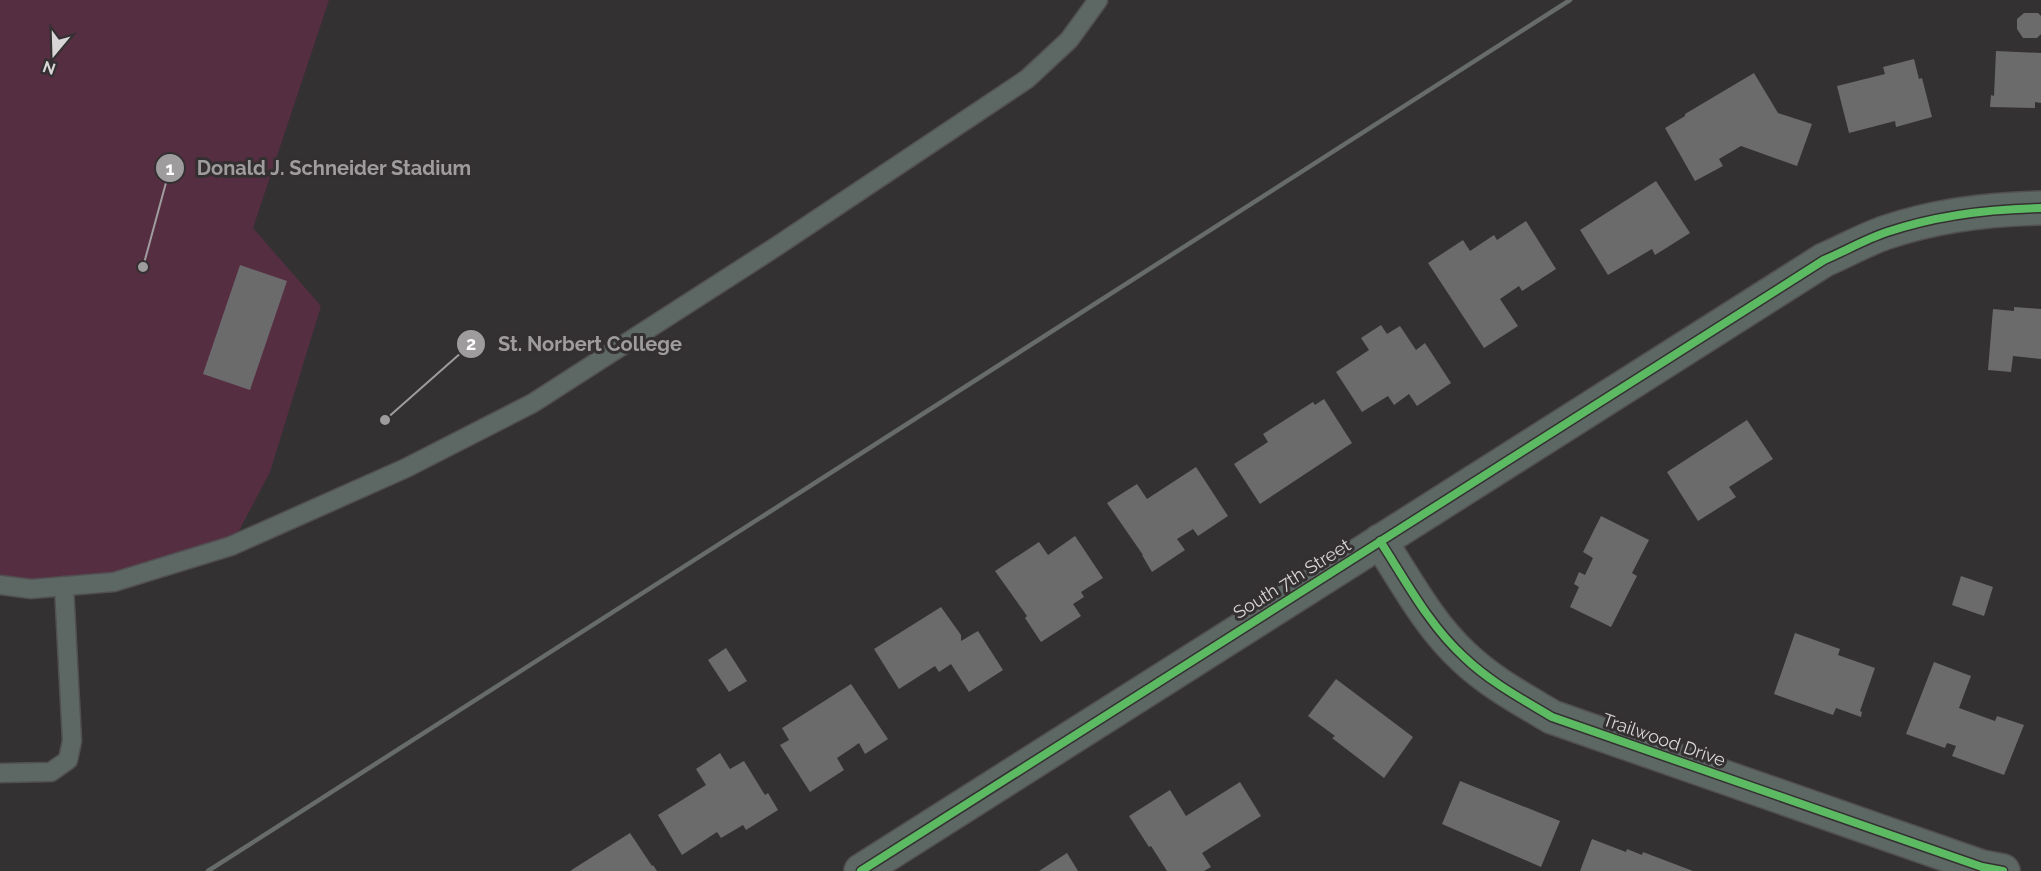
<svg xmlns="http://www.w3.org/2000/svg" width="2041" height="871" viewBox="0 0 2041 871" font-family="Raleway,sans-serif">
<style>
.green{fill:#562e42}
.building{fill:#6c6b6b}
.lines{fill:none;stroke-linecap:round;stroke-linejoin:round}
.lane-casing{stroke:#514f50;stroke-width:21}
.street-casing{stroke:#514f50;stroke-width:36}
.lane{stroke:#5d6764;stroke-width:18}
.street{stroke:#5d6764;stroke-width:33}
.rail{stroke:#676c6b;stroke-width:4.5}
.cycleway-casing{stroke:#343031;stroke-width:11}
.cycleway{stroke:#5cba63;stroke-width:8}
.labels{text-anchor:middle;stroke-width:6;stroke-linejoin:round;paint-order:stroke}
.street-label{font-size:18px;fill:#d7d5d6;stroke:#343031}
.leader{fill:none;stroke:#9e9c9d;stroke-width:2}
.callout-dot{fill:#9e9c9d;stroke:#343031;stroke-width:2}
.mark-label{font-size:18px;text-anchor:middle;font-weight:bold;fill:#fff}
.callout-label{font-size:20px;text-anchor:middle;font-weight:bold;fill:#9e9c9d;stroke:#343031;stroke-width:6;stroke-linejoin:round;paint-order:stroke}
</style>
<rect width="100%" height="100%" fill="#333132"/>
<polygon class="green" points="0,0 329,0 253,228 321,306 270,472 231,546 114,582 0,580"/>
<g class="building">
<polygon points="2024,13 2038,13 2041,16 2041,34 2037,38 2023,38 2017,29 2017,19"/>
<polygon points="1996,51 2041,53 2041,103 2035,102 2035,108 1990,107 1991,95 1994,96"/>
<polygon points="1914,59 1919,79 1922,78 1932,117 1896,127 1895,121 1849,133 1837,86 1885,74 1883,67"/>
<polygon points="1754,73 1778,113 1812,124 1797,166 1741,146 1719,159 1723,166 1695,181 1665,128 1685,116 1685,114"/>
<polygon points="1656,181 1690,233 1655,255 1652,249 1608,275 1580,230"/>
<polygon points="1526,221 1556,269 1522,291 1519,286 1500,299 1518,326 1484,348 1428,263 1463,240 1470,251 1494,235 1497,240"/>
<polygon points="240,265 287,281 250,390 203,374"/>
<polygon points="2014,307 2041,309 2041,359 2013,356 2011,372 1988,370 1993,309 2014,311"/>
<polygon points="1381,325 1387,334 1400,326 1416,350 1425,343 1451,383 1417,406 1409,394 1394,405 1388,396 1362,412 1336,372 1369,350 1361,338"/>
<polygon points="1324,399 1352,443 1260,504 1234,464 1268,442 1263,434 1313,402 1315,405"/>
<polygon points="1747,420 1773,459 1729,487 1736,497 1698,521 1667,472"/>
<polygon points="1196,467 1228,516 1198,536 1193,529 1177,539 1185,550 1152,572 1142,555 1143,555 1107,503 1137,484 1147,499"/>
<polygon points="1601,516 1649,540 1632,573 1637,576 1611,627 1570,607 1579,587 1574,584 1579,572 1585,575 1593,558 1583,552"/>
<polygon points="1075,536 1103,578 1081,592 1084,597 1073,604 1081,616 1041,642 1025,618 1027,616 995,571 1039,542 1048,555"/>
<polygon points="1961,576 1993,587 1984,616 1952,605"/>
<polygon points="941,607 961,635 961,641 978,631 1003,670 969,692 951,664 939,672 935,666 899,689 874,649"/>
<polygon points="1795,633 1840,649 1838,655 1875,668 1860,711 1862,712 1861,717 1836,708 1833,715 1774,694"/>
<polygon points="726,648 747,681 729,692 708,660"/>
<polygon points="1934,662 1971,676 1959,708 1995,721 1997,716 2024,725 2004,775 1952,756 1956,746 1947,743 1945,748 1906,734"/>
<polygon points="1336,679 1413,737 1384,778 1332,738 1335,736 1308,716"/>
<polygon points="851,684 888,739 865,754 859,743 852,748 837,758 844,770 810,792 780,745 789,740 782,728"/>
<polygon points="720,753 730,769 744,761 765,795 768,793 778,810 746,830 743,825 721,838 717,832 682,855 658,815 706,785 696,769"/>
<polygon points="1460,781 1560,821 1541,867 1442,824"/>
<polygon points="1240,782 1261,816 1202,853 1211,867 1204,871 1167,871 1151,846 1149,847 1129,816 1170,790 1186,816"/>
<polygon points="630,833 652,866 653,865 657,871 570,871"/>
<polygon points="1592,839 1626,852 1627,849 1642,855 1643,852 1693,871 1580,871"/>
<polygon points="1067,853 1078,871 1039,871"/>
</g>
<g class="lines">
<defs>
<g id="lane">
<polyline points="0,585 31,589 114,582 231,546 406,468 533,403 774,248 1027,79 1069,40 1098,0"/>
<polyline points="0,773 51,772 68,760 72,741 64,586"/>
</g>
<g id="street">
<path d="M1380,541C1406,581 1429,625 1464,657C1490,682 1522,699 1552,717L1982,867L2003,871"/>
<path d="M861,871L1824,260C1845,251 1866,239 1887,232C1937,215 1988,209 2041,208"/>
</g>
</defs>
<use href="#lane" class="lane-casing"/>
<use href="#street" class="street-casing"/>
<use href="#lane" class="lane"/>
<use href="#street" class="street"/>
<polyline class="rail" points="208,871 1570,0"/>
<defs>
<g id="cycleway">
<path d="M1380,541C1406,581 1429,625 1464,657C1490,682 1522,699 1552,717L1982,867L2003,871"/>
<path d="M861,871L1824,260C1845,251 1866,239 1887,232C1937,215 1988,209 2041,208"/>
</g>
</defs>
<use href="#cycleway" class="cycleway-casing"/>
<use href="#cycleway" class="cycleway"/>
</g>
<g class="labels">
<g class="street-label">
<text transform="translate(1292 579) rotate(-32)" y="6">South 7th Street</text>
<text transform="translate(1664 740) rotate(19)" y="6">Trailwood Drive</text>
</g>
</g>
<path class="leader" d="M143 267L170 168M385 420L471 344"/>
<g class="callout-dot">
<circle cx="143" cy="267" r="6"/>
<circle cx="385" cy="420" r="6"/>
<circle cx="170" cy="168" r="15"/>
<circle cx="471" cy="344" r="15"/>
</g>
<g class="mark-label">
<text x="170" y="175">1</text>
<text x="471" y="350">2</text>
</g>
<g class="callout-label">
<text x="334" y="175">Donald J. Schneider Stadium</text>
<text x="590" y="351">St. Norbert College</text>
</g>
<g transform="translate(54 54) rotate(199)" stroke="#343031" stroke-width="4.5" paint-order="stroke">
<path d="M0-4.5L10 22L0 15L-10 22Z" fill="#d7d5d6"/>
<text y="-9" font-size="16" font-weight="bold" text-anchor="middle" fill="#d7d5d6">N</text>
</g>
</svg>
